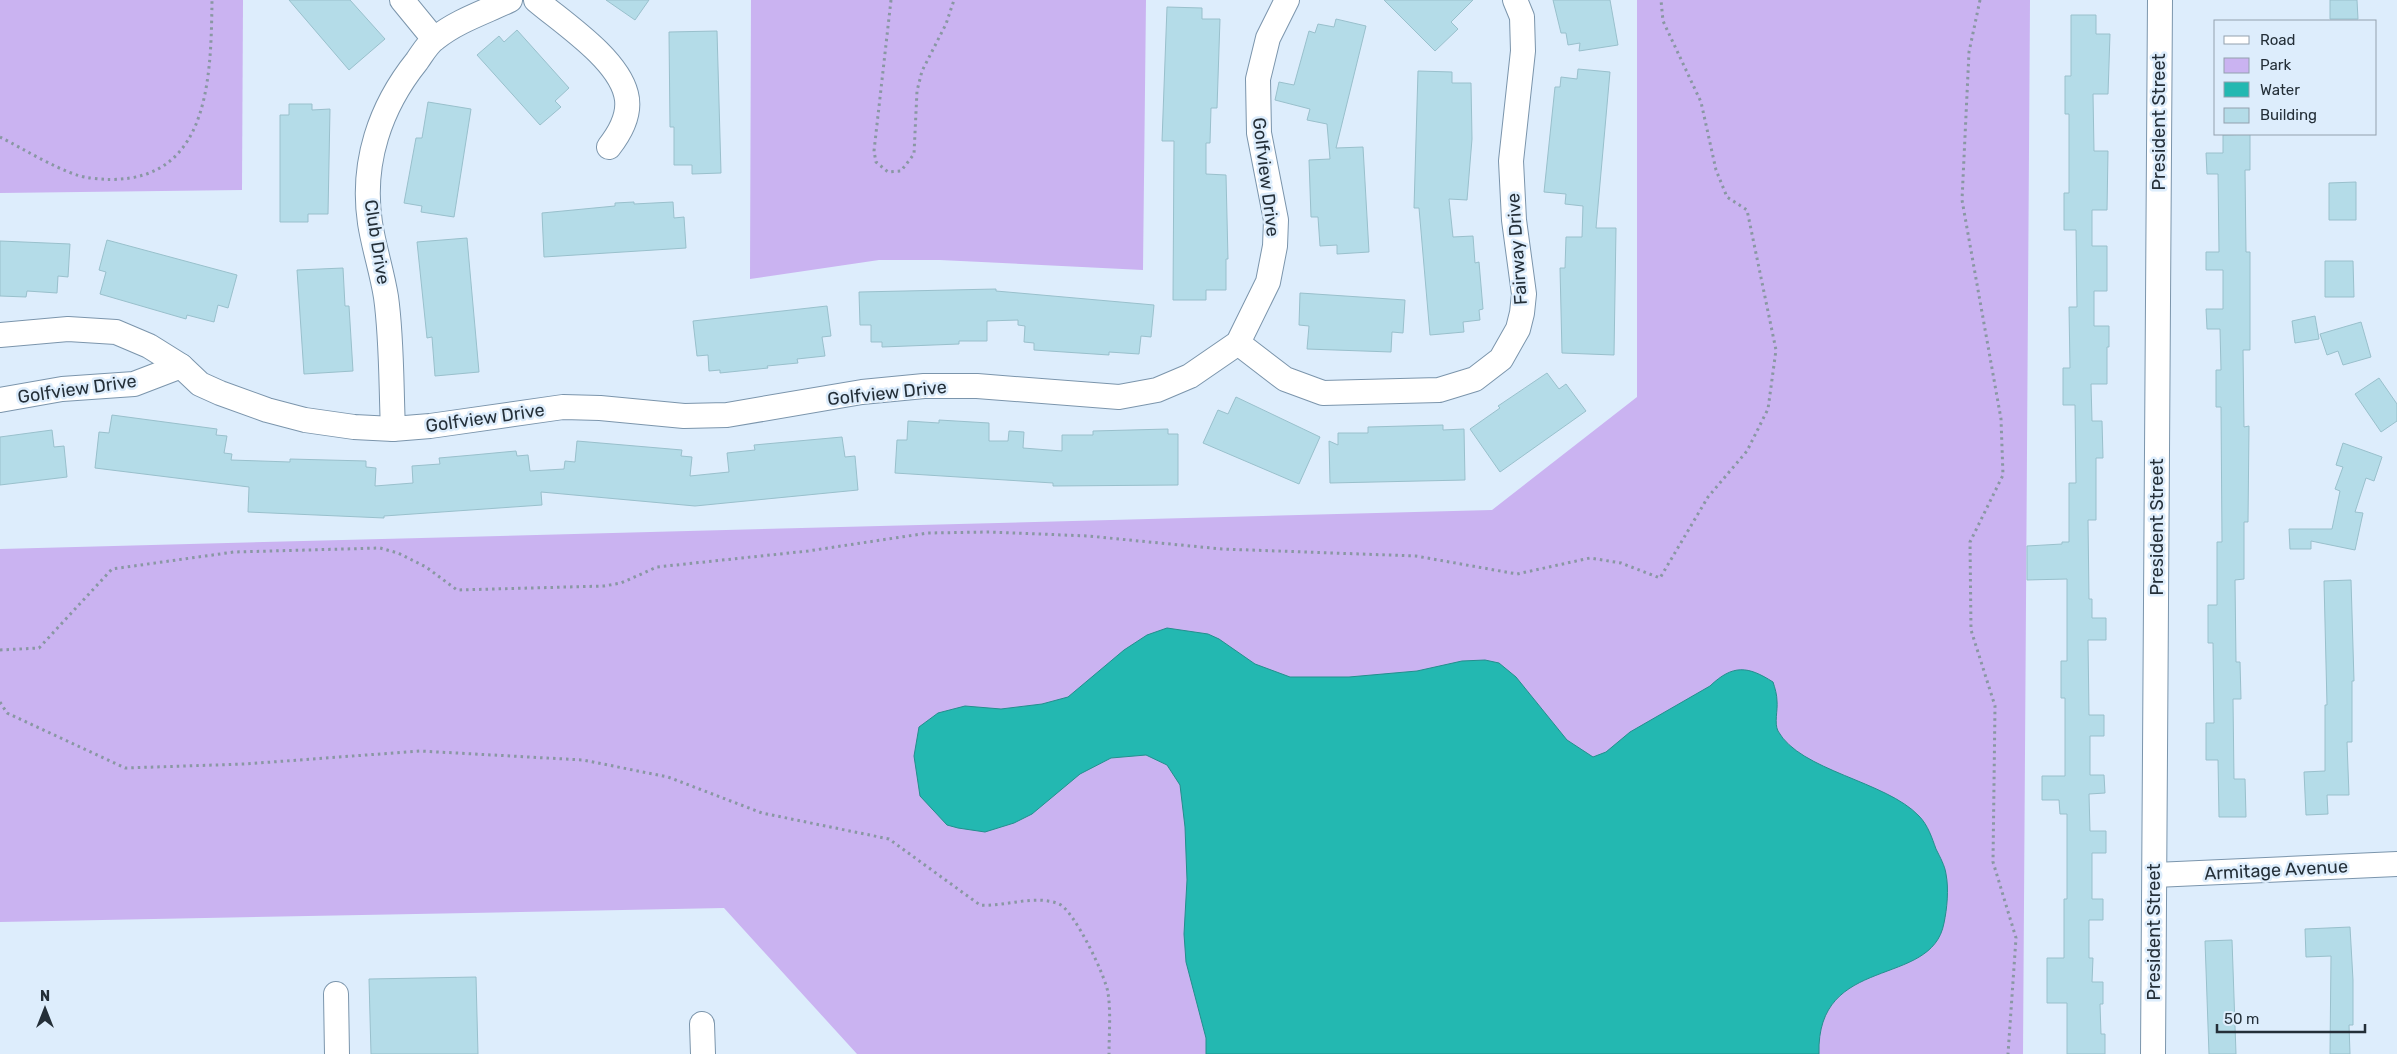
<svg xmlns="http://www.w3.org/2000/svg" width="2397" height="1054" viewBox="0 0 2397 1054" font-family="Rubik,sans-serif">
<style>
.green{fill:#cab3f1}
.water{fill:#23b8b1;stroke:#238f8d}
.building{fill:#b4dce8;stroke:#99c0cc}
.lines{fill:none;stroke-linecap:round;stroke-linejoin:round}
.minor-casing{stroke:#7b95ac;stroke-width:26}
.path{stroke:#8997a3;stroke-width:3;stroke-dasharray:2.5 4;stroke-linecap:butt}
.minor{stroke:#fff;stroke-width:24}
.labels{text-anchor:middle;stroke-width:5;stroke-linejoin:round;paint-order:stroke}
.street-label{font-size:18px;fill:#242f38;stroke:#ddedfc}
</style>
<rect width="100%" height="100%" fill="#ddedfc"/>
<g class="green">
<polygon points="0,0 243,0 242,190 0,193"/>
<polygon points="751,0 1146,0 1143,270 940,260 879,260 750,279"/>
<polygon points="1637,0 2030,0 2023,1054 857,1054 724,908 0,922 0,549 1492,510 1637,397"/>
</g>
<path class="water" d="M1167,628L1208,634L1219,639L1255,664L1290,677H1349L1417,671L1462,661L1485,660L1499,663L1516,677L1567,740L1593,757L1606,752L1630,732L1710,686C1733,664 1748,666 1773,682C1775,688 1777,695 1777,701C1778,710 1774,723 1778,731C1800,771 1886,781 1919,816C1928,825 1932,838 1936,849C1940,857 1945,866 1946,874C1949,889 1947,909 1944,923C1932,989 1816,953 1819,1054H1206V1038L1186,962L1184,934L1187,880L1185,827L1180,785L1167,765L1146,755L1111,758L1080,774L1032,814L1014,823L985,832L958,828L947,825L920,796L914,756L919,727L938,713L965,706L1001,709L1042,704L1068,697L1124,650L1147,635Z"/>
<g class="building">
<polygon points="289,0 350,0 385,39 349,70"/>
<polygon points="606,0 649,0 635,20"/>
<polygon points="1384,0 1473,0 1451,22 1458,29 1435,51"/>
<polygon points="1553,0 1610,0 1618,45 1579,51 1580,43 1568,45 1566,33 1561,33"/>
<polygon points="2330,0 2357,0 2358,19 2330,19"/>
<polygon points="1167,7 1202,8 1202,19 1220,19 1217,108 1211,108 1210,143 1206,143 1206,174 1226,175 1228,259 1226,259 1226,290 1206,290 1206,300 1173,300 1174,141 1162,141"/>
<polygon points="2071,15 2096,15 2096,34 2110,34 2108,94 2093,94 2094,151 2108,151 2107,210 2092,210 2092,246 2107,246 2107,291 2094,291 2094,326 2109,326 2109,347 2107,347 2107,384 2091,384 2092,421 2102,421 2103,458 2096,458 2096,520 2088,520 2089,599 2092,599 2092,618 2106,618 2106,640 2088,640 2089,715 2104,715 2104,736 2090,736 2090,775 2104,775 2105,793 2089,794 2090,831 2106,831 2106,853 2092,853 2092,899 2103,899 2103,920 2089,920 2089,958 2093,958 2092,982 2103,982 2103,1004 2100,1004 2101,1034 2105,1034 2105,1054 2067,1054 2067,1003 2047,1003 2047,958 2064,958 2064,899 2067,899 2067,814 2060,814 2059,800 2042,800 2042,776 2065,776 2065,698 2061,698 2061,661 2067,661 2067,579 2027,580 2027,546 2062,544 2062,542 2069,542 2069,483 2076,483 2075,405 2063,405 2063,368 2070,368 2069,307 2077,307 2076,230 2064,230 2064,193 2069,193 2069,114 2065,114 2065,76 2071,76"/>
<polygon points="1336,19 1366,26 1336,148 1363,147 1369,252 1337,254 1337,245 1320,246 1318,217 1311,217 1309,160 1330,159 1327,124 1307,120 1310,109 1275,100 1279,82 1294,85 1309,31 1315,33 1318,24 1334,27"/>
<polygon points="517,30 569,88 555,101 561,107 540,125 477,55 499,36 504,42"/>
<polygon points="717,31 721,173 692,174 692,165 674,165 674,127 670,127 669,32"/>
<polygon points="1578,69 1610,72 1596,228 1616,228 1614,355 1562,353 1560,268 1565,268 1566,237 1582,237 1583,206 1565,204 1566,194 1544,192 1555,87 1560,87 1561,77 1577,79"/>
<polygon points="1418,71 1452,72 1452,83 1471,83 1472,139 1467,200 1449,199 1453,237 1473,236 1475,263 1479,262 1483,309 1479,310 1480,320 1463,322 1464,332 1430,335 1419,208 1414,208"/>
<polygon points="428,102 471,109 454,217 421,212 422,206 404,203 416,138 422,138"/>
<polygon points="289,104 312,104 312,110 330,109 328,214 308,214 308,222 280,222 280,115 289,115"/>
<polygon points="2250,134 2250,170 2245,170 2246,252 2250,252 2250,350 2243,350 2244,427 2249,426 2248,522 2244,522 2244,579 2235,580 2236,662 2240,662 2241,699 2233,699 2234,779 2245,779 2246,817 2219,817 2218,760 2206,760 2206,723 2214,723 2213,643 2208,643 2208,605 2217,605 2217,542 2222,542 2221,407 2216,407 2216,370 2221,370 2220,329 2207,329 2206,309 2223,309 2223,270 2206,270 2206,252 2219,252 2218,174 2207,174 2206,153 2223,153 2223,135"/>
<polygon points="2356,182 2356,220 2329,220 2329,183"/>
<polygon points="634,202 634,204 673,202 674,218 684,217 686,248 544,257 542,213 615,206 615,203"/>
<polygon points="467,238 479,372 435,376 432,337 427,338 417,242"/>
<polygon points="107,240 237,275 228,308 218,305 214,322 187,315 186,319 100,294 106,272 99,270"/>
<polygon points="0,241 70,244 68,277 58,276 57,293 27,291 26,297 0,296"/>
<polygon points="2325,261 2353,261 2354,297 2325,297"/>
<polygon points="343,268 345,306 349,306 353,371 304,374 297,270"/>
<polygon points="996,289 996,291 1154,305 1151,337 1141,336 1139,354 1109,352 1109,355 1034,350 1034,343 1024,342 1025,326 1018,325 1018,320 987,321 987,341 959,341 959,344 882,347 882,342 871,342 871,325 860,325 859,292"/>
<polygon points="1300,293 1405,300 1403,333 1392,332 1391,352 1307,349 1309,326 1299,325"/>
<polygon points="827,306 831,336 822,337 825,356 797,359 798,363 767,366 768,368 720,373 720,370 709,371 708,355 697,356 693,321"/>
<polygon points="2315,316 2319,339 2295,343 2292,321"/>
<polygon points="2361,322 2371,357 2343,365 2338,351 2327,355 2320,334"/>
<polygon points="1547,373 1559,389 1566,384 1586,411 1500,472 1470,429 1500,408 1498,406"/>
<polygon points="2379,378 2397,404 2397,421 2381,432 2355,394"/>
<polygon points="1236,397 1320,437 1299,484 1203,443 1218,410 1228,414"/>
<polygon points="112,415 217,429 216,435 227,436 224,453 232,454 231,460 290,462 290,459 366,461 366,467 376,468 375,486 413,483 412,466 440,464 439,458 473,455 516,451 517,456 528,455 530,471 564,469 565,461 575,462 577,441 682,450 681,456 692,457 690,476 729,472 727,453 755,450 754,445 842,437 845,457 855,456 858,490 695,506 541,492 542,505 384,516 384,518 248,512 249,487 95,468 99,432 109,433"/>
<polygon points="939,420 989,423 989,441 1008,441 1009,431 1024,432 1023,448 1062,451 1062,435 1093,435 1093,431 1168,429 1168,434 1178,434 1178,485 1053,486 1053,483 895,473 897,440 907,440 908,421 939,423"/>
<polygon points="1443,425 1443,430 1464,429 1465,480 1330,483 1329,441 1338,445 1338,433 1368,433 1368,427"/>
<polygon points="52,430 54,447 64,446 67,477 0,485 0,437"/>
<polygon points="2343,443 2382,457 2374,481 2366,478 2355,512 2363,513 2355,550 2311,541 2311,549 2290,549 2289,529 2332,529 2340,491 2335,489 2343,467 2336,465"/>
<polygon points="2351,580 2354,681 2352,681 2352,742 2347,742 2349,795 2327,795 2328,814 2306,815 2304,772 2325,771 2325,705 2327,705 2324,581"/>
<polygon points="2350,927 2353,980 2353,1025 2349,1025 2350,1054 2330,1054 2331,956 2306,957 2305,929"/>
<polygon points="2232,940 2236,1054 2209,1054 2205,941"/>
<polygon points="476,977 478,1054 371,1054 369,979"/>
</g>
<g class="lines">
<defs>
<g id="minor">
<polyline points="402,0 434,39"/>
<path d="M536,0C563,23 617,58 626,94C631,113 620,133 609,147"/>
<polyline points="0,335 68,329 116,332 149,346 181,366 200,384 220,393 267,410 305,420 354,427 393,429 430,426 563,407 600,408 684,416 727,415 862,392 924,386 977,386 1119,397 1157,390 1190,376 1238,343 1268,282 1275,246 1276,220 1259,133 1258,79 1268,38 1287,0"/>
<polyline points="1238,343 1285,379 1323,393 1439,390 1475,379 1501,359 1518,329 1522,313 1524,294 1514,220 1511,161 1523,51 1522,17 1515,0"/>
<polyline points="0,400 62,389 134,384 181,366"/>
<path d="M393,429C391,385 392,340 386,297C382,272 374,248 370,223C361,163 380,107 417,61C422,54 428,43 436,38C457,21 485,12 510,0"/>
<polyline points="2155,875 2397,864"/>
<polyline points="336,994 337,1054"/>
<polyline points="702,1024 703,1054"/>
<polyline points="2153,1054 2160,0"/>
</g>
</defs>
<use href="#minor" class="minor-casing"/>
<g class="path">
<polyline points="891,0 874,151 876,162 888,172 901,171 914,154 917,91 922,71 946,24 954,0"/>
<polyline points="1980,0 1969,52 1962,200 2001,419 2003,475 1970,542 1971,630 1995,706 1993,862 2016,938 2008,1054"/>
<path d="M0,137C24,149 65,175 90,178C208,193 211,86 212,0"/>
<polyline points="0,650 39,648 112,569 234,552 380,548 398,553 426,567 457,590 604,586 621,583 657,567 808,551 928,533 990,532 1088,536 1222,549 1416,556 1517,574 1590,558 1621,563 1660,578 1708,497 1747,451 1768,409 1776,350 1747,210 1727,197 1716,170 1701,102 1663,21 1661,0"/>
<path d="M0,702L7,713L125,768L245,764L420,751L583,760L668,777L762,813L889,839L980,905C1005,907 1035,894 1059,904C1074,910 1106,977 1108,993C1111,1012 1109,1034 1109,1054"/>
</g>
<use href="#minor" class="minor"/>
</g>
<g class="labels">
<g class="street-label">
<text transform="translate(2159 122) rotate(-90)" y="6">President Street</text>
<text transform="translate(1266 177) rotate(83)" y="6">Golfview Drive</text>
<text transform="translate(377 242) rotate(81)" y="6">Club Drive</text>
<text transform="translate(1517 249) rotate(-94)" y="6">Fairway Drive</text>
<text transform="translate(77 389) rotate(-8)" y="6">Golfview Drive</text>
<text transform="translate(887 393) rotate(-6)" y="6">Golfview Drive</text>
<text transform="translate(485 418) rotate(-8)" y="6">Golfview Drive</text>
<text transform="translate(2157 527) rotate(-90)" y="6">President Street</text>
<text transform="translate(2276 870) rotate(-3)" y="6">Armitage Avenue</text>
<text transform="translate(2154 932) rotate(-90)" y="6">President Street</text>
</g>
</g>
<rect x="2214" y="20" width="162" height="115" fill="#ddedfc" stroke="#93a1ae"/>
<rect x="2224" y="36" width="25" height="8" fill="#ffffff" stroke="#93a1ae"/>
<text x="2260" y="45" font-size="15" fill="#242f38">Road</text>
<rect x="2224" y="58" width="25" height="15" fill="#cab3f1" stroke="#93a1ae"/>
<text x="2260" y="70" font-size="15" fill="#242f38">Park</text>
<rect x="2224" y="82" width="25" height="15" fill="#23b8b1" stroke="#93a1ae"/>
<text x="2260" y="95" font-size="15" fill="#242f38">Water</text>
<rect x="2224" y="108" width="25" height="15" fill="#b4dce8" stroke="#93a1ae"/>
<text x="2260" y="120" font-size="15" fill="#242f38">Building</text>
<g transform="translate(45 1009)" stroke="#ddedfc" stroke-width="4" paint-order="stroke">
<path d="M0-4L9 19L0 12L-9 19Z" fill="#242f38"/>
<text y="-8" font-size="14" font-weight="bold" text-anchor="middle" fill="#242f38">N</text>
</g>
<path d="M2217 1024v8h148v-8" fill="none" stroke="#242f38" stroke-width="2.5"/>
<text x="2224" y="1024" font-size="15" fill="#242f38" stroke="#ddedfc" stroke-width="4" paint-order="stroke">50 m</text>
</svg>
